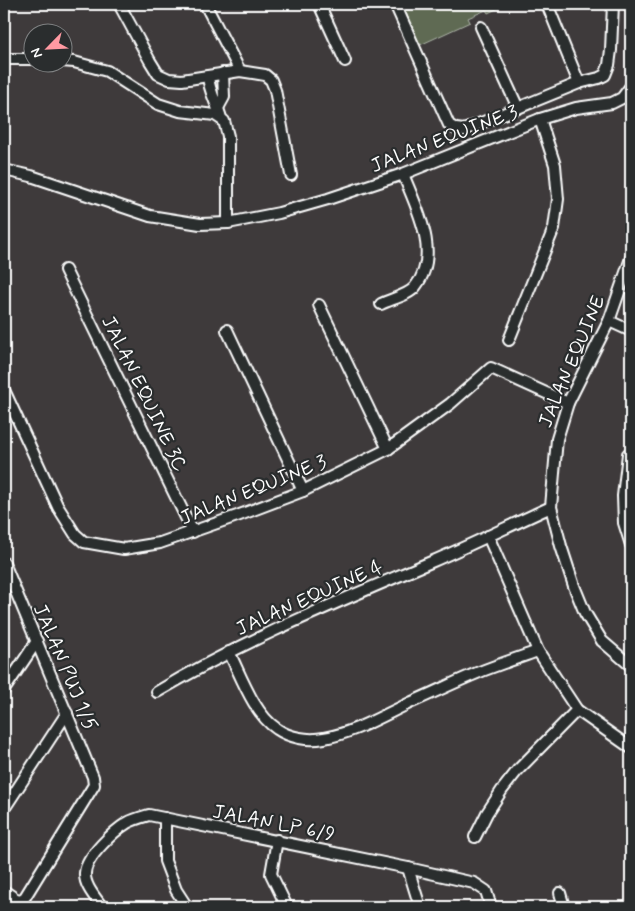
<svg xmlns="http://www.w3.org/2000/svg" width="635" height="911" viewBox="0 0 635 911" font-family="Mynerve,sans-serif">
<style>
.green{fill:#5e6b53;stroke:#aeb5a9}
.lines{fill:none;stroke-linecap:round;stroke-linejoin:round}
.minor-casing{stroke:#fff;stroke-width:14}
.minor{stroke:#2a2d2e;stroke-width:10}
.labels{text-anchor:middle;stroke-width:4.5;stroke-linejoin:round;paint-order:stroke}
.street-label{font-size:20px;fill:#fff;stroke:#2a2d2e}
</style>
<rect width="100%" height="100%" fill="#3e3a3b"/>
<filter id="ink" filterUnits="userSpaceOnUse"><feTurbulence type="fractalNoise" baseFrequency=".02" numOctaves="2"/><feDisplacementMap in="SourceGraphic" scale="10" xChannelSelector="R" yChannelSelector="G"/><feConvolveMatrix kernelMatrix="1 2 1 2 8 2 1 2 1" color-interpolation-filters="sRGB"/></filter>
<g filter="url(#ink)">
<polygon class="green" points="402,4 507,4 488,13 486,10 468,18 470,22 420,45"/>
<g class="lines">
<defs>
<g id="minor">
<polyline points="119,4 150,61 158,74 169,79 182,80 240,71 265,75 271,80 275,90 291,175"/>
<polyline points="205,4 240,71"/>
<polyline points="319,4 345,61"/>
<polyline points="395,4 449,125 456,129 464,130 579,83 599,78 605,75 609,65 611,50 613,4"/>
<polyline points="547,4 579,83"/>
<polyline points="481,27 518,108"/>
<polyline points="4,59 32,59"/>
<polyline points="62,61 74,62 107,71 158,104 180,111 215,115 224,121 228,136 228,223"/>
<path d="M208,76C209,92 217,103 221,118"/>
<polyline points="218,108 224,97 223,73"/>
<polyline points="4,170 31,176 150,216 200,224 228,223 279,213 328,199 403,174 540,119 576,108 612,103 622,98 631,86"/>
<polyline points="631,258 609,321 568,403 557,439 551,507 561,546 574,586 585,613 602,641 631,666"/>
<polyline points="65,270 193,532"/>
<path d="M381,304C391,299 409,295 415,287C442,254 416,207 403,174"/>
<polyline points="319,305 388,449"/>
<polyline points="609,321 631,331"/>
<polyline points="227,330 303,491"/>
<polyline points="509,340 554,228 558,199 555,165 540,119"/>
<polyline points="4,390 58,507 75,534 84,542 124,549 160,543 237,516 303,491 388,449 450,404 491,368 568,403"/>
<polyline points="628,454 623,496 624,523 631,545"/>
<polyline points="488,536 538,651 577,710 631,748"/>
<polyline points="4,563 93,777 94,785 25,897 21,900 16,899 4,891"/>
<path d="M229,652C241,676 254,714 277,729C290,738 308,741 324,738C354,733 384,715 412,702C433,693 455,682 477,673C497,665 518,658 538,651"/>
<polyline points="4,690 37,641"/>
<path d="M157,692C244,640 338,602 431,562C471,545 511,525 551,507"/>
<polyline points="4,809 67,713"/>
<polyline points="165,818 165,861 176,890 187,907"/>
<polyline points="475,837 487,813 502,790 517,771 577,710"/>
<polyline points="277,840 271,874 287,907"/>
<polyline points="408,868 420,907"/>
<polyline points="560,893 564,907"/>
<path d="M102,907C95,897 84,885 85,873C86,857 114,831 127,823C134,819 142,817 149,815L408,868L474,883L486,891L491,907"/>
</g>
</defs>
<use href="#minor" class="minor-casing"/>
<use href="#minor" class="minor"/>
</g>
</g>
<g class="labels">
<g class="street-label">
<text transform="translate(444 138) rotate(-21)" y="7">JALAN EQUINE 3</text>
<text transform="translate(571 361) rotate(-67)" y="7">JALAN EQUINE</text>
<text transform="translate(145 393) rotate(64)" y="7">JALAN EQUINE 3C</text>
<text transform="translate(253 489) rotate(-22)" y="7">JALAN EQUINE 3</text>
<text transform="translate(309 597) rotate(-24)" y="7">JALAN EQUINE 4</text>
<text transform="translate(66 667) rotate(67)" y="7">JALAN PUJ 1/5</text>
<text transform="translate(274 822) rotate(11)" y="7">JALAN LP 6/9</text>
</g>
</g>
<rect width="635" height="911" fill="none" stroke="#2a2d2e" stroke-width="20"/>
<rect x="10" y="10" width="615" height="891" fill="none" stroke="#fff" stroke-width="2" filter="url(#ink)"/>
<g transform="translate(48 48) rotate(246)"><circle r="24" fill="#2a2d2e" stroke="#7f8182"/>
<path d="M0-4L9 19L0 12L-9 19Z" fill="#ff9aa2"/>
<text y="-8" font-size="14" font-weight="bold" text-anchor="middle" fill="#ffffff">N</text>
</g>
</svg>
